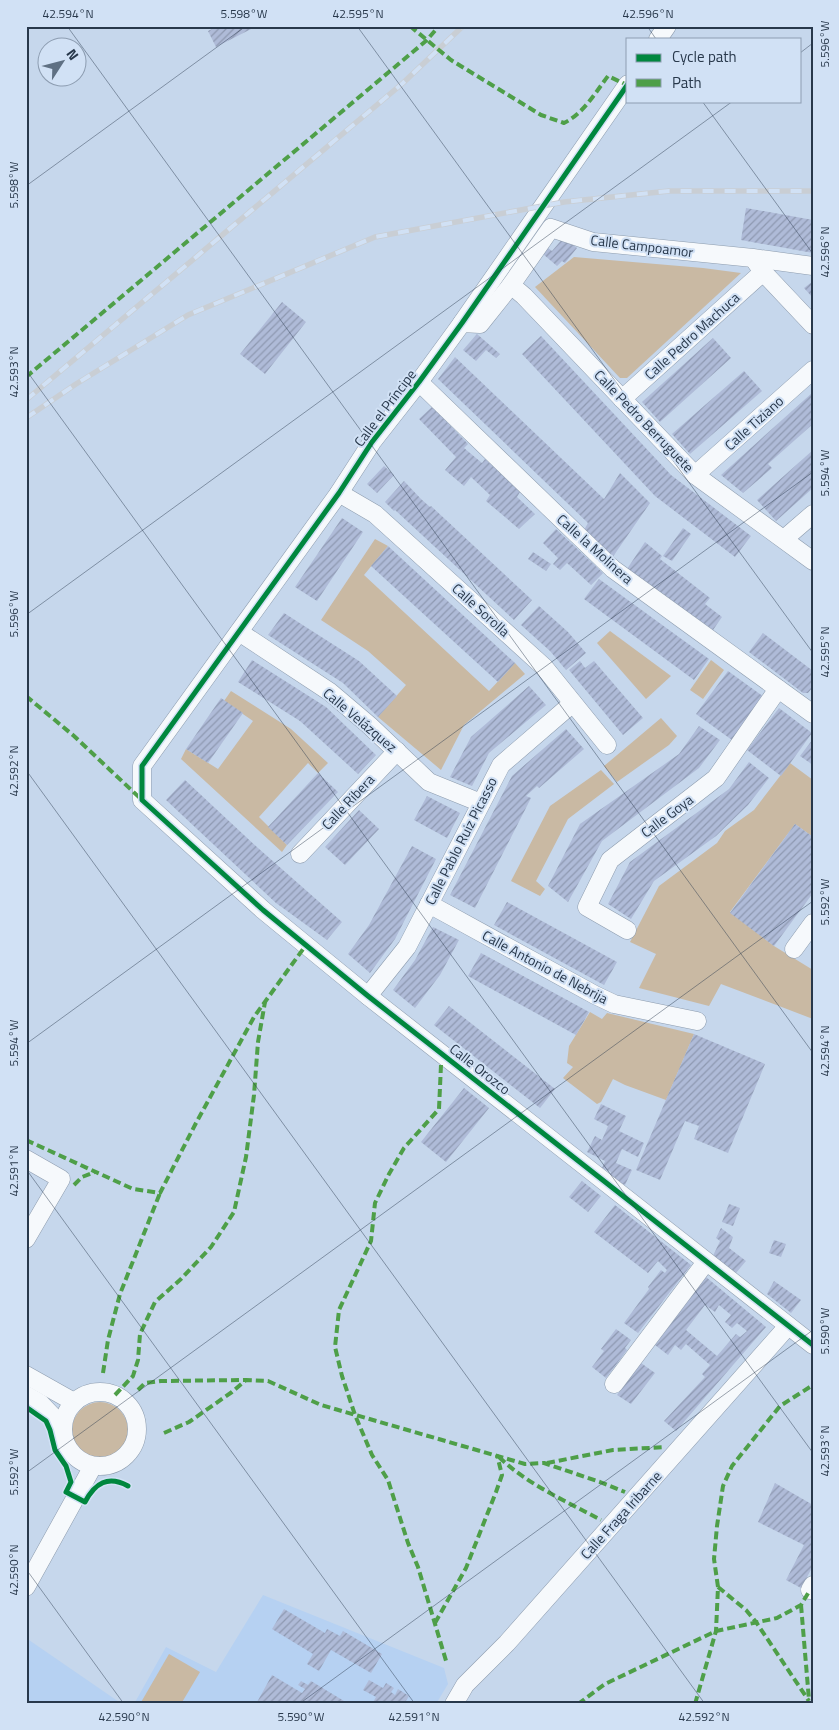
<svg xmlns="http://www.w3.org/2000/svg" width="839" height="1730" viewBox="0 0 839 1730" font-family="'Titillium Web',sans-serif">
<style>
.built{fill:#b6d1f2}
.green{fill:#c9b9a3}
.building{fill:url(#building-hatch);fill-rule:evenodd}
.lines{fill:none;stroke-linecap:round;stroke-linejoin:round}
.minor-casing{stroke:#8d9cae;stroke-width:19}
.minor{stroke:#f6f9fc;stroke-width:18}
.rail-casing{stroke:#c9ced4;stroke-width:5.5}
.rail{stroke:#d1e1f5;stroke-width:4;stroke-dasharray:11;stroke-linecap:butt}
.quiet{stroke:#4e9f48;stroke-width:4;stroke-dasharray:8 4;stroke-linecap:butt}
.cycleway-casing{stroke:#d1e1f5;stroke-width:8}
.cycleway{stroke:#00873e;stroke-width:5}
.ticks{fill:none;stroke:#28384b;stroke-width:1;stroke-opacity:0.45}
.labels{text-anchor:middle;stroke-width:4;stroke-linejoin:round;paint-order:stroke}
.street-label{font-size:14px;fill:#28384b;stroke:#d1e1f5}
.neatline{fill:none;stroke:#28384b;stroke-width:2}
.ticks-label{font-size:12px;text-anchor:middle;fill:#28384b}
</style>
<defs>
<pattern id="building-hatch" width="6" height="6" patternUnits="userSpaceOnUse" patternTransform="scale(1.25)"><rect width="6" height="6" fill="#afbbd8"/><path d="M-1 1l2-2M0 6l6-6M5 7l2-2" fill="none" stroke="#8e99b1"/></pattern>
</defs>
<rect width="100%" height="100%" fill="#c6d7ec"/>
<g class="built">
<polygon points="263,1595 444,1668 448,1684 436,1704 134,1704 166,1647 216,1672"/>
<polygon points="26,1638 122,1704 26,1704"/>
</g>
<g class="green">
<polygon points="574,257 703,268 741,273 627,378 620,378 535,287"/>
<polygon points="375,539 388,546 364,575 489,691 515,663 525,674 464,725 441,770 378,717 406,685 368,651 321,620"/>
<polygon points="610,631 671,676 646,699 597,643"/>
<polygon points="711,660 724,670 703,699 690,690"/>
<polygon points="231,691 291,729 328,763 318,773 308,763 259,817 287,845 282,852 181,759 186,749 218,769 253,721 224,701"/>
<polygon points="661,718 677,736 669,745 617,782 604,766"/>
<polygon points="790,763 813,780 813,837 795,824 730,912 774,946 813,970 813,1019 721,984 709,1006 639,988 656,954 630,942 659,886 717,843 725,831 754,810"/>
<polygon points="601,770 614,784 568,819 536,881 545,889 540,896 511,881 550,806"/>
<polygon points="590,1012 602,1019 607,1013 694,1034 666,1100 625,1085 613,1079 601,1102 597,1104 563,1078 573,1067 567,1063 569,1046"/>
<circle cx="100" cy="1430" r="28"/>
<polygon points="169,1654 200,1672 181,1704 140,1704"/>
</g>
<g class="building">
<polygon points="218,26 262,26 256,29 255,27 216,47 208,31"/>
<polygon points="746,208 813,220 813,253 741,240"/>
<polygon points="564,237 577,248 565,263 562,261 557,266 543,254 548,248 552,251"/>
<polygon points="813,281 813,298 804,288"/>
<polygon points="282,302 306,322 265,374 240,354"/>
<polygon points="477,334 500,354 496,358 486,350 476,361 463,350"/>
<polygon points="541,336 671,475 751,536 735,557 655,496 522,354"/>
<polygon points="713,338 731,358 660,422 642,402"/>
<polygon points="455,357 604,499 620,473 650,503 612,558 584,530 588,523 438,379"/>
<polygon points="744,371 762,391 690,454 672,434"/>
<polygon points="813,392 813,424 768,464 772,468 743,493 721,475"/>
<polygon points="432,407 468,444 464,448 482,463 485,459 520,492 517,497 535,514 519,529 486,501 490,495 471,477 464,486 445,470 456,457 419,419"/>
<polygon points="813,450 813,488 776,521 757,500"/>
<polygon points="384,466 394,475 377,493 367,484"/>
<polygon points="404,481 421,499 430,507 431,506 532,600 514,620 395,510 394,511 385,502"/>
<polygon points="342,518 363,532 317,601 295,587"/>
<polygon points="683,528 691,534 672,561 663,556"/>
<polygon points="556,529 603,573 591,585 567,563 560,570 553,564 558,558 543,543"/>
<polygon points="645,542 662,556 660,559 710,598 705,604 722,617 713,630 627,569"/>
<polygon points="388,546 515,663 498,682 371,566"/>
<polygon points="533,552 551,564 546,571 528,559"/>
<polygon points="599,579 709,659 694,680 584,599"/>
<polygon points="539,606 568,632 586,653 566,670 550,651 521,625"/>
<polygon points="284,613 359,661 397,696 378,717 343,683 268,635"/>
<polygon points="763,633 813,671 813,687 808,693 803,693 749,652"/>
<polygon points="252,660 326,707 376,755 358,774 300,721 238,682"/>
<polygon points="580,661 585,668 594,661 643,718 623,735 569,670"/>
<polygon points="728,671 764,697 732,740 696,714"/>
<polygon points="529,686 546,705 489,753 472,786 450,777 471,737"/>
<polygon points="221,698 243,713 208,763 186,749"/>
<polygon points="779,708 812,733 781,776 747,750"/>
<polygon points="699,726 720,740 699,768 602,841 568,902 548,886 580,824 679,754"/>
<polygon points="566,729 584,749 539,788 537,786 526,796 531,798 475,908 450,895 512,776"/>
<polygon points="813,739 813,765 800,756"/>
<polygon points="749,762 769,778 748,805 716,836 654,881 631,919 608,904 630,862 729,789"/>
<polygon points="318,773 338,792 287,845 268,827"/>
<polygon points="185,780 258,848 342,922 327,940 276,903 166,800"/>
<polygon points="427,796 460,813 447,838 414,820"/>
<polygon points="359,810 379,829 345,865 325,847"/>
<polygon points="795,824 813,837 813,893 774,946 730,913"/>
<polygon points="412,846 436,859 395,939 370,973 348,954 369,925"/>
<polygon points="507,902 617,962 604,985 494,925"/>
<polygon points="433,927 459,940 440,975 415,1008 393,990 415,960"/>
<polygon points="481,953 589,1012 576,1035 468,976"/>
<polygon points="449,1006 555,1089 540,1108 434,1025"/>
<polygon points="694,1034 765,1064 728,1153 694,1139 699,1126 685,1121 660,1180 636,1170"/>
<polygon points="464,1088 489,1108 446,1162 421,1142"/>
<polygon points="601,1104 626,1116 619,1131 644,1143 638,1157 622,1149 616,1163 632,1170 625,1185 609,1177 611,1172 602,1168 605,1161 587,1152 595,1136 602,1140 608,1126 594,1119"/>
<polygon points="582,1181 601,1196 588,1212 569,1197"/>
<polygon points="729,1204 740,1208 733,1226 722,1222"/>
<polygon points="615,1205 691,1265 638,1333 624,1323 649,1289 648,1287 661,1270 665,1273 667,1270 658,1261 648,1273 594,1232"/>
<polygon points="721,1228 733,1237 729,1248 746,1261 735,1274 712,1258 720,1241 716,1238"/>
<polygon points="774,1240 786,1244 781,1257 769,1253"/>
<path d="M706,1277L766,1327L676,1431L664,1421L705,1377L702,1374L710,1365L686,1344L681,1350L675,1345L668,1355L655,1345ZM705,1305L715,1312L719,1305L731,1315L725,1322L732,1328L737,1323L747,1331L740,1337L736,1334L717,1356L686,1330Z"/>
<polygon points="774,1281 801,1300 791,1313 767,1294"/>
<polygon points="616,1329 631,1340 625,1348 627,1350 606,1378 592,1367 604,1351 601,1349"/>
<polygon points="641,1363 655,1373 631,1404 617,1395"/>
<polygon points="775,1483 813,1505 813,1566 801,1588 786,1580 804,1545 758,1522"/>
<polygon points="284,1609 325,1633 327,1629 340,1636 343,1631 382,1654 371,1673 331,1650 319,1671 307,1664 313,1654 272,1629"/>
<polygon points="272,1675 302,1693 305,1689 298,1685 301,1681 308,1685 311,1681 349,1704 333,1704 330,1702 329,1704 256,1704"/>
<polygon points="369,1680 383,1688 386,1683 394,1688 391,1692 395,1695 398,1689 409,1696 404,1704 372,1704 376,1697 363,1690"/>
</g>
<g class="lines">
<defs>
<g id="minor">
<polyline points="658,39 667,26"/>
<polyline points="628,84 462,323 419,382 372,442 339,493 142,766 142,800 263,910 368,996 813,1345"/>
<polyline points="756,262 763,272 813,325"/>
<polyline points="511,285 524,296 695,475 813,561"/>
<polyline points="462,323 480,324 511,285 551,228 593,242 753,258 813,266"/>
<polyline points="419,382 613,569 813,714"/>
<polyline points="622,399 763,272"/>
<polyline points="695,475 813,370"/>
<polyline points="339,493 375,514 544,667 607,745"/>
<polyline points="784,539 813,514"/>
<polyline points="239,632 330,692 369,725 429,782 481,803"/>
<polyline points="300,854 397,751"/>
<polyline points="429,904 595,995 614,1004 697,1021"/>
<polyline points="627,930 587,907 610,860 716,778 778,689"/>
<polyline points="794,949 813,923"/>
<polyline points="368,996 407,947 501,765 573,703"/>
<polyline points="26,1159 61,1179 26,1239"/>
<polyline points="26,1375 74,1402"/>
<polyline points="614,1384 706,1262"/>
<circle cx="100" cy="1429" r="37"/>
<polyline points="26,1395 40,1403 62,1426"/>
<polyline points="26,1587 93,1466"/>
<polyline points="810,1590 813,1585"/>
<polyline points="454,1704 465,1685 507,1643 788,1326"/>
</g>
</defs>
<use href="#minor" class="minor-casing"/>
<use href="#minor" class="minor"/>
<defs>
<g id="rail">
<polyline points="26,400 403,83 463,26"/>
<polyline points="26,418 76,384 188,315 375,237 564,202 669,191 813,191"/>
</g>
</defs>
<use href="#rail" class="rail-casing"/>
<use href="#rail" class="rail"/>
<g class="quiet">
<path d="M410,26L451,60L541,115L564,123C584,113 595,93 608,76L627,85"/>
<polyline points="26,377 427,40 439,26"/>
<polyline points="26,696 74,736 142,800"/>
<polyline points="441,1065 439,1109 404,1148 389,1174 375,1203 371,1241 339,1310 335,1347 342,1376 355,1415 372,1455 388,1480 408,1543 418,1567 447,1664"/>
<polyline points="26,1140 133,1189 160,1193 196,1123 254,1017 306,945"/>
<polyline points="74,1185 82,1177 95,1172"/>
<polyline points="103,1373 108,1340 120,1294 160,1193"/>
<polyline points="138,1390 145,1383 161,1381 246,1380"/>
<polyline points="115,1395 133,1376 138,1360 140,1334 155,1302 181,1279 211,1247 234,1212 246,1157 254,1095 258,1042 265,1002"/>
<polyline points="164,1433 189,1422 232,1392 246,1380 268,1381 321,1405 525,1464 544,1463 600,1482 625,1492"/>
<path d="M499,1457C528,1485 566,1501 601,1520"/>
<polyline points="547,1463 613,1450 665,1447"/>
<polyline points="718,1587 746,1610 756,1622 809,1701"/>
<polyline points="801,1605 809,1700"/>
<polyline points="435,1623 466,1568 496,1492 502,1475 497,1455"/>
<polyline points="578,1704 605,1684 716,1631 777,1618 801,1605 810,1590"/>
<polyline points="695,1704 716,1631 718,1587 714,1559 717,1526 723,1486 732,1466 780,1406 813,1385"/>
</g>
<defs>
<g id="cycleway">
<polyline points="628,84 462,323 419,382 372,442 339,493 142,766 142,800 263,910 368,996 813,1345"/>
<path d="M26,1407L46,1421L50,1430L55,1450L66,1466L71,1482L66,1492L85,1502C95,1483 108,1475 128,1486"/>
</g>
</defs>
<use href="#cycleway" class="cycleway-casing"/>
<use href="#cycleway" class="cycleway"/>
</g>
<path class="ticks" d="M67,26L813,1053M357,26L813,653M647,26L656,39M800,53L813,43M702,101L813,254M26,186L246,26M26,370L813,1453M26,615L733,101M26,770L705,1704M26,1044L813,472M26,1169L415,1704M26,1473L813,901M26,1569L124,1704M299,1704L813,1330"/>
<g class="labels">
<g class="street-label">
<text transform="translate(642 246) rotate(7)" y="5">Calle Campoamor</text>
<text transform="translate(692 336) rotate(-42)" y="5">Calle Pedro Machuca</text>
<text transform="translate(385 408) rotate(-53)" y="5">Calle el Príncipe</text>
<text transform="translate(644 421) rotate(46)" y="5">Calle Pedro Berruguete</text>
<text transform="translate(754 423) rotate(-42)" y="5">Calle Tiziano</text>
<text transform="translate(595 549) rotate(42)" y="5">Calle la Molinera</text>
<text transform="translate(481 610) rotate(42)" y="5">Calle Sorolla</text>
<text transform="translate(360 720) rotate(40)" y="5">Calle Velázquez</text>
<text transform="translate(348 802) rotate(-47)" y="5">Calle Ribera</text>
<text transform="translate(667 816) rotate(-37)" y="5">Calle Goya</text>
<text transform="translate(461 841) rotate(-63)" y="5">Calle Pablo Ruiz Picasso</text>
<text transform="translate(545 967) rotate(28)" y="5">Calle Antonio de Nebrija</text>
<text transform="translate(480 1069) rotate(38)" y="5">Calle Orozco</text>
<text transform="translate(621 1515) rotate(-48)" y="5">Calle Fraga Iribarne</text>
</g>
</g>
<rect width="839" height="1730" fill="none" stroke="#d1e1f5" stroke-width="55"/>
<rect x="626" y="38" width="175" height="65" fill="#d1e1f5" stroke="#8d9db1"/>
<rect x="636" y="54" width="25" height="8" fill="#00873e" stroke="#8d9db1"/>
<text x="672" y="62" font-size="15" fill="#28384b">Cycle path</text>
<rect x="636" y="79" width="25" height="8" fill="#4e9f48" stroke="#8d9db1"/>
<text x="672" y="88" font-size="15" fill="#28384b">Path</text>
<g transform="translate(62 62) rotate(54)"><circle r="24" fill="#d1e1f5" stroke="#8d9db1"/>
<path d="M0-4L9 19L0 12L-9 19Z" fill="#5f7083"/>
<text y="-8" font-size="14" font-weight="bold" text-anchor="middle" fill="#28384b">N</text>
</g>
<rect x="28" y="28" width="784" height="1674" class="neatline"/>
<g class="ticks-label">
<text x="68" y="18">42.594°N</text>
<text x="244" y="18">5.598°W</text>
<text x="358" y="18">42.595°N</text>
<text x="648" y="18">42.596°N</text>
<text transform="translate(825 44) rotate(-90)" y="4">5.596°W</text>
<text transform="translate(14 185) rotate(-90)" y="4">5.598°W</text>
<text transform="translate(825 252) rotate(-90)" y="4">42.596°N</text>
<text transform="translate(14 372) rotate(-90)" y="4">42.593°N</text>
<text transform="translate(825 473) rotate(-90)" y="4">5.594°W</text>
<text transform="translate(14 614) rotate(-90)" y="4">5.596°W</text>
<text transform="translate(825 652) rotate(-90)" y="4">42.595°N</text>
<text transform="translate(14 771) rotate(-90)" y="4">42.592°N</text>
<text transform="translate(825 902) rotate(-90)" y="4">5.592°W</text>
<text transform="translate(14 1043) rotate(-90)" y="4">5.594°W</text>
<text transform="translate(825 1051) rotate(-90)" y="4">42.594°N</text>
<text transform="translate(14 1171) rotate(-90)" y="4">42.591°N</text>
<text transform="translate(825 1331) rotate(-90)" y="4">5.590°W</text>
<text transform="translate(825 1451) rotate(-90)" y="4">42.593°N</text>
<text transform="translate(14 1472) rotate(-90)" y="4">5.592°W</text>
<text transform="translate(14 1570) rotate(-90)" y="4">42.590°N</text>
<text x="124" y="1721">42.590°N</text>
<text x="301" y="1721">5.590°W</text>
<text x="414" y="1721">42.591°N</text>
<text x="704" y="1721">42.592°N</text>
</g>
</svg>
